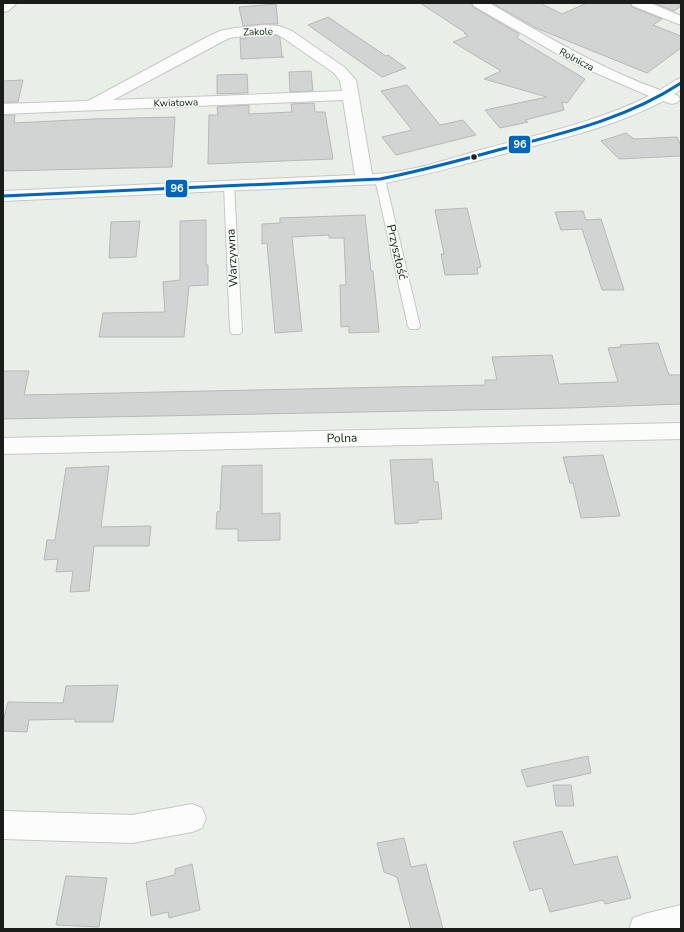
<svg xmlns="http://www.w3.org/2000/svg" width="684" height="932" viewBox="0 0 684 932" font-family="'Nunito Sans',sans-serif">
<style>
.building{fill:#d1d4d3;stroke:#b5b9b8}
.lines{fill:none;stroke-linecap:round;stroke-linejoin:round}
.lane-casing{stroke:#c5c8c5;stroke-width:2}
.street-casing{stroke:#c5c8c5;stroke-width:2}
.primary-casing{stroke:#c5c8c5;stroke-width:2}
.lane{fill:#fcfcfc;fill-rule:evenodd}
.street{fill:#fcfcfc;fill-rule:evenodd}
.primary{fill:#fcfcfc;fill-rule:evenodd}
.bus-1-casing{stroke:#f5fdf5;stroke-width:5}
.bus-1{stroke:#0065bd;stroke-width:3}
.bus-dot{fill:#191c19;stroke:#f5fdf5;stroke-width:1.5}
.labels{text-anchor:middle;stroke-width:3;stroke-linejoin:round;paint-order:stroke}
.far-street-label{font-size:10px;fill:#191c19;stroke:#f5fdf5}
.street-label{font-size:12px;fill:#191c19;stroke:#f5fdf5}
.line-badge{stroke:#f5fdf5;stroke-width:1.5}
.badge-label{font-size:11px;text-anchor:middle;font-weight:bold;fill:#fff}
</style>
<rect width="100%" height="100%" fill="#e9eee9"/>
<g class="building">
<polygon points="420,3 471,3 473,7 519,34 517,38 585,79 567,103 562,102 564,110 525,120 528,122 500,128 485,110 547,97 484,79 501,71 453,42 468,36 464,33 466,33"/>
<polygon points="492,3 540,3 562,14 587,3 630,3 632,7 662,19 653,25 681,36 681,48 647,73 536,28"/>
<polygon points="654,3 681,3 681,6 674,11"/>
<polygon points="276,4 278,24 265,24 243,26 239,7"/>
<polygon points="328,17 386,56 388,55 406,68 382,77 308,25"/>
<polygon points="265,35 276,35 280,38 282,56 284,57 241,59 240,38 246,39 245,37"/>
<polygon points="311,71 313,91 290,92 289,72"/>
<polygon points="247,74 248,93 217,94 217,75"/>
<polygon points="23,80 18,102 3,102 3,81"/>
<polygon points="407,85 440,125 463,120 476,135 396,155 382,137 412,130 381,91"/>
<polygon points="314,103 315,112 325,112 333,159 208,164 209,115 218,115 217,107 249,105 249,114 292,112 291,104"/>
<polygon points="3,115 15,115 14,123 94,119 175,117 172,167 3,171"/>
<polygon points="626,133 634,139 677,137 681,146 681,156 619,159 601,141"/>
<polygon points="467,208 481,267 477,268 478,274 445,275 441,254 444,254 435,210"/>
<polygon points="583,211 586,220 601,219 624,290 602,290 582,229 561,230 555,212"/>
<polygon points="365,215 371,271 373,271 379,332 349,333 349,326 341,327 340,285 346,285 344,238 329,238 329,235 292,237 302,331 275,333 267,243 262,244 262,224 280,223 280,218"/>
<polygon points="206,220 206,265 208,265 208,285 189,286 184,337 99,337 103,313 165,312 163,282 180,280 180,221"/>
<polygon points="140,221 136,257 109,258 111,222"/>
<polygon points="658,343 669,375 681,375 681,404 568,408 3,419 3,371 29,371 24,395 485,385 485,380 497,380 492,357 552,355 559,384 618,382 608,348 621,347 620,345"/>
<polygon points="603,455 620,516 581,518 573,483 570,483 563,457"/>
<polygon points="432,459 434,482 438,482 442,519 418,520 418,523 395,524 390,460"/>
<polygon points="262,465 262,514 280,513 280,540 238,541 238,529 216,529 217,512 220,511 222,466"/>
<polygon points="109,466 101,527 151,526 149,546 94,546 89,591 70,592 73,571 56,572 58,559 44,560 47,540 55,540 66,468"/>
<polygon points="118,685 113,722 75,722 75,719 29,720 27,732 3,731 3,722 8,702 63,703 66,686"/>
<polygon points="588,756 591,773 527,787 521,770"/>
<polygon points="553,785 571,785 574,806 556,806"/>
<polygon points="562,831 574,865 617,856 631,898 605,904 603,900 550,912 542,888 530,891 513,842"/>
<polygon points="404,838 411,867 426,864 443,929 411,929 397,877 384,872 377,843"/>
<polygon points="192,864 200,910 169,918 168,912 151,916 146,882 175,875 175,869"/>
<polygon points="66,876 107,878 99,927 56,925"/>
</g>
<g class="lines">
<defs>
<g id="lane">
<polygon points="380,176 385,179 420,326 418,329 410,329 408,326 375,179"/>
<polygon points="229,182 234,185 242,331 240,334 232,334 230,331 224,185"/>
</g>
<g id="street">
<path d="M472,3H489C545,35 599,68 660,90L676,80L681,78V90L674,94L678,96L680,99L678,102L672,104L663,101C614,127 560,139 507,153C465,164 423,176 380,184L3,201V191L355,175L343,100L3,114V104L88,101L207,37L220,31L235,28L265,25L279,26L292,31L344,67L356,80L372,174C409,173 448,159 484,149C540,134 597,122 649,96L573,63L474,6ZM265,33L276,34L282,37L334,73L340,81L342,91L113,100L229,38Z"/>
<polygon points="631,3 650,3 681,16 681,25 633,6"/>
<polygon points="681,423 681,439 3,454 3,438"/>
<polygon points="192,804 202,808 206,818 202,828 192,832 132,843 3,839 3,811 132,815"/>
<polygon points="681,905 681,929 629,929 633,918 644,914"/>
</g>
<polygon id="primary" points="3,3 17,3 8,11 3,12"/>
</defs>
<use href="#lane" class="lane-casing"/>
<use href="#street" class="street-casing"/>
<use href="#primary" class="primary-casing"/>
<use href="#lane" class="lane"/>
<use href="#street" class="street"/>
<use href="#primary" class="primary"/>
<defs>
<path id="bus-1" d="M3,196L380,179C421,171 461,160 502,149C564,133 626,119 681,83"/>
</defs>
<use href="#bus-1" class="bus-1-casing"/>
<use href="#bus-1" class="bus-1"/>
</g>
<circle class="bus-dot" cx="474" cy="157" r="3.5"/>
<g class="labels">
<g class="far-street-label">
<text transform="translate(258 31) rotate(-2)" y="4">Zakole</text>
<text transform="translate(577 59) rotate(28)" y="4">Rolnicza</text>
<text transform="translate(176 102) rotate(-2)" y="4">Kwiatowa</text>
</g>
<g class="street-label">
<text transform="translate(397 252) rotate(77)" y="4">Przyszłość</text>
<text transform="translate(232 258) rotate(-93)" y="4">Warzywna</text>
<text transform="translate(342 438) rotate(-1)" y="4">Polna</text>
</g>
</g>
<g class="line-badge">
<rect x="508" y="135" width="23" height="19" rx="4" fill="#0065bd"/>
<rect x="165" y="179" width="23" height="19" rx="4" fill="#0065bd"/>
</g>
<g class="badge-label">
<text x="520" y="148">96</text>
<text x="177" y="192">96</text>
</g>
<rect width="684" height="932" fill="none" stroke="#191c19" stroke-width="8"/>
</svg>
